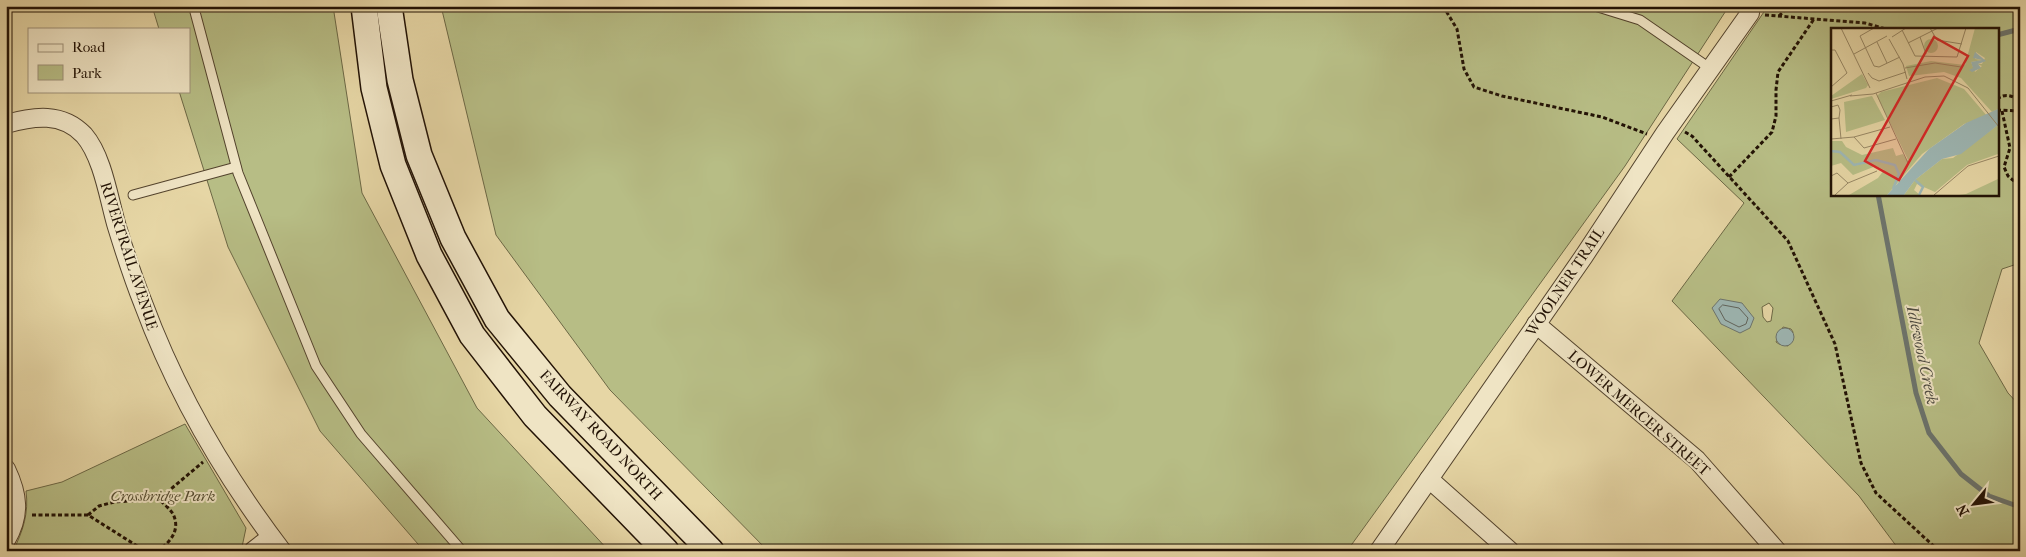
<svg xmlns="http://www.w3.org/2000/svg" width="2026" height="557" viewBox="0 0 2026 557" font-family="'IM FELL French Canon',serif">
<style>
.green{fill:#b7bd85;stroke:#6c6845;fill-rule:evenodd}
.water{fill:#9db6b3;stroke:#6c746d}
.lines{fill:none;stroke-linecap:round;stroke-linejoin:round}
.shore{stroke:#60645c;stroke-width:1}
.stream{stroke:#6c746d;stroke-width:5}
.lane-casing{stroke:#53432d;stroke-width:11}
.street-casing{stroke:#53432d;stroke-width:20}
.secondary-casing{stroke:#221205;stroke-width:28}
.path{stroke:#221205;stroke-width:3;stroke-dasharray:4 2.5;stroke-linecap:butt}
.lane{stroke:#efe4c4;stroke-width:9}
.street{stroke:#efe4c4;stroke-width:18}
.secondary{stroke:#efe4c4;stroke-width:25}
.labels{text-anchor:middle;stroke-width:4;stroke-linejoin:round;paint-order:stroke}
.street-label{font-size:15px;fill:#221205;stroke:#efe4c4}
.park-label{font-size:15px;font-style:italic;fill:#564e32;stroke:#efe4c4}
.water-label{font-size:16px;font-style:italic;fill:#4d4b42;stroke:#efe4c4}
.inset-river{fill:none;stroke:#9db6b3;stroke-width:2.5}
.inset-road{fill:none;stroke:#988865;stroke-width:1}
.view{fill:#d62828;fill-opacity:0.15;stroke:#d62828;stroke-width:2.5}
.inset-edge{fill:none;stroke:#221205;stroke-width:2.5}
</style>
<rect width="100%" height="100%" fill="#e6d6a5"/>
<filter id="stains"><feTurbulence type="fractalNoise" baseFrequency=".004" numOctaves="4"/><feColorMatrix values="0 0 0 0 .2 0 0 0 0 .09 0 0 0 0 .02 0 0 0 .5 -.17"/></filter>
<radialGradient id="worn" r=".72"><stop offset=".6" stop-color="#630" stop-opacity="0"/><stop offset="1" stop-color="#630" stop-opacity=".3"/></radialGradient>
<g class="green">
<polygon points="152,6 333,6 362,193 477,408 609,551 424,551 320,431 228,247 179,91 189,91 189,29 159,29"/>
<polygon points="441,6 1729,6 1625,166 1347,551 768,551 610,390 496,235"/>
<path d="M1768,6H2020V263L2002,269L1979,343L2008,393L2020,406V551H1900L1859,496L1672,301L1744,203L1677,139ZM1832,29H1997V194H1832ZM1769,303L1773,308L1771,321L1767,322L1763,317L1762,307ZM1783,327L1791,329L1793,332L1788,346L1779,344L1776,342Z"/>
<path d="M185,424L246,528L242,547L237,551H13C23,531 29,513 26,491L62,482Z"/>
</g>
<g class="water">
<polygon points="1720,299 1742,303 1754,318 1750,328 1740,333 1721,324 1712,308"/>
<circle cx="1785" cy="337" r="9"/>
</g>
<g class="lines">
<polygon class="shore" points="1723,305 1739,308 1748,318 1746,324 1739,327 1725,320 1719,309"/>
<g class="stream">
<polyline points="1997,35 2020,29"/>
<polyline points="1878,194 1916,393 1929,433 1961,474 1989,496 2020,507"/>
</g>
<defs>
<g id="lane">
<polyline points="1598,7 1640,20 1711,69"/>
<polyline points="195,12 238,173 316,366 361,434 462,551"/>
<polyline points="133,195 236,167"/>
</g>
<g id="street">
<path d="M6,124C34,116 62,112 84,135C103,157 109,200 117,227C125,253 133,278 143,303C176,392 224,475 282,551"/>
<polyline points="1536,324 1697,460 1777,551"/>
<path d="M6,469C18,494 21,515 6,540"/>
<polyline points="1429,479 1510,551"/>
<polyline points="253,551 271,537"/>
<polyline points="1379,551 1584,256 1665,133 1750,13"/>
</g>
<g id="secondary">
<polyline points="364,6 374,88 393,165 429,255 472,335 535,416 666,551"/>
<polyline points="389,6 400,80 419,155 453,238 497,319 560,396 711,551"/>
</g>
</defs>
<use href="#lane" class="lane-casing"/>
<use href="#street" class="street-casing"/>
<use href="#secondary" class="secondary-casing"/>
<g class="path">
<polyline points="1443,6 1457,29 1464,69 1474,87 1502,96 1602,117 1647,134"/>
<polyline points="1765,15 1865,23 1886,29"/>
<polyline points="1779,16 1789,6"/>
<path d="M1997,99C2005,93 2013,95 2020,102"/>
<polyline points="1997,110 2020,111"/>
<polyline points="2002,111 2010,148 2004,167 2008,176 2020,186"/>
<polyline points="1685,132 1692,136 1788,241 1835,344 1861,463 1876,493 1939,551"/>
<polyline points="1729,177 1772,132 1776,116 1776,90 1778,72 1814,19"/>
<polyline points="32,515 88,515 145,551"/>
<polyline points="88,515 99,506 114,502 159,499 203,462"/>
<path d="M157,551C170,543 181,530 173,514C170,509 163,503 159,499"/>
</g>
<use href="#lane" class="lane"/>
<use href="#street" class="street"/>
<use href="#secondary" class="secondary"/>
</g>
<g class="labels">
<g class="street-label">
<text transform="translate(129 256) rotate(72)" y="5">RIVERTRAIL AVENUE</text>
<text transform="translate(1565 282) rotate(-56)" y="5">WOOLNER TRAIL</text>
<text transform="translate(1639 413) rotate(41)" y="5">LOWER MERCER STREET</text>
<text transform="translate(601 435) rotate(47)" y="5">FAIRWAY ROAD NORTH</text>
</g>
<g class="park-label">
<text x="163" y="501">Crossbridge Park</text>
</g>
<g class="water-label">
<text transform="translate(1923 355) rotate(78)" y="6">Idlewood Creek</text>
</g>
</g>
<g transform="translate(1831 28)">
<rect width="168" height="168" fill="#e6d6a5"/>
<path d="M144,0H167V81L161,84L130,50L113,44L78,48L75,38L100,33L134,37ZM145,24L154,30L151,36H146L151,38L144,44L140,34L151,32L144,31ZM93 18a7 7 0 1 1 14 0a7 7 0 1 1-14 0ZM31,46L37,57L35,60L0,71V68ZM106,50L133,61L156,88L133,96L91,126L56,167H18L47,150L53,142L45,138L22,147L10,135L0,138V113H11L15,119L31,127L62,120L65,128L72,126L79,136L46,68L50,64ZM41,68L54,92L15,104L13,74ZM167,97V126L136,137L104,164L86,156L83,162L89,167H73L84,152L111,131L122,130ZM167,151V167H128L135,166Z" fill="#b7bd85" fill-rule="evenodd"/>
<path d="M144,24L155,33L147,36L150,40L141,44L138,42L142,40L140,34L151,32L142,30ZM167,81V97L130,126L111,131L84,152L73,167H56L98,121L135,95Z" fill="#9db6b3"/>
<path class="inset-river" d="M0,123L9,124L23,137L45,132L64,137L68,146L62,161M84,152L92,159L88,167"/>
<path class="inset-road" d="M10,0L39,60M43,0L29,8L43,38L48,39L69,29M99,0L106,12L131,16M71,2L84,28L126,29L135,0M61,9L75,0M89,9L95,26M58,11L72,36L76,51M46,14L56,35M77,15L107,0M0,22H4L16,45L0,59M23,26L56,8M74,40L104,35L130,39M37,45L41,50L48,53L75,44M45,65L77,135M19,68L42,66L94,49L113,48L137,60L168,99M0,73L21,67M0,79L7,77L9,82L8,90L0,91M8,90L10,111M23,109L33,120L65,111M0,111L23,109L59,99M0,148L6,145L17,155M17,155L46,143M4,167L17,155M103,167L137,138L168,128"/>
<path class="view" d="M103,9L137,28L68,152L34,133Z"/>
<rect width="168" height="168" class="inset-edge"/>
</g>
<rect width="2026" height="557" fill="none" stroke="#e6d6a5" stroke-width="25"/>
<rect x="8" y="8" width="2011" height="542" fill="none" stroke="#221205" stroke-width="2.5"/>
<rect x="12" y="12" width="2001" height="532" fill="none" stroke="#221205"/>
<rect x="28" y="28" width="162" height="65" fill="#efe4c4" stroke="#9d9078"/>
<rect x="38" y="44" width="25" height="8" fill="#efe4c4" stroke="#9d9078"/>
<text x="72" y="52" font-size="15" fill="#221205">Road</text>
<rect x="38" y="65" width="25" height="15" fill="#b7bd85" stroke="#9d9078"/>
<text x="72" y="78" font-size="15" fill="#221205">Park</text>
<g transform="translate(1974 504) rotate(241)" stroke="#efe4c4" stroke-width="4" paint-order="stroke">
<path d="M0-4L9 19L0 12L-9 19Z" fill="#221205"/>
<text y="-8" font-size="14" font-weight="bold" text-anchor="middle" fill="#221205">N</text>
</g>
<rect width="100%" height="100%" filter="url(#stains)"/>
<rect width="100%" height="100%" fill="url(#worn)"/>
</svg>
